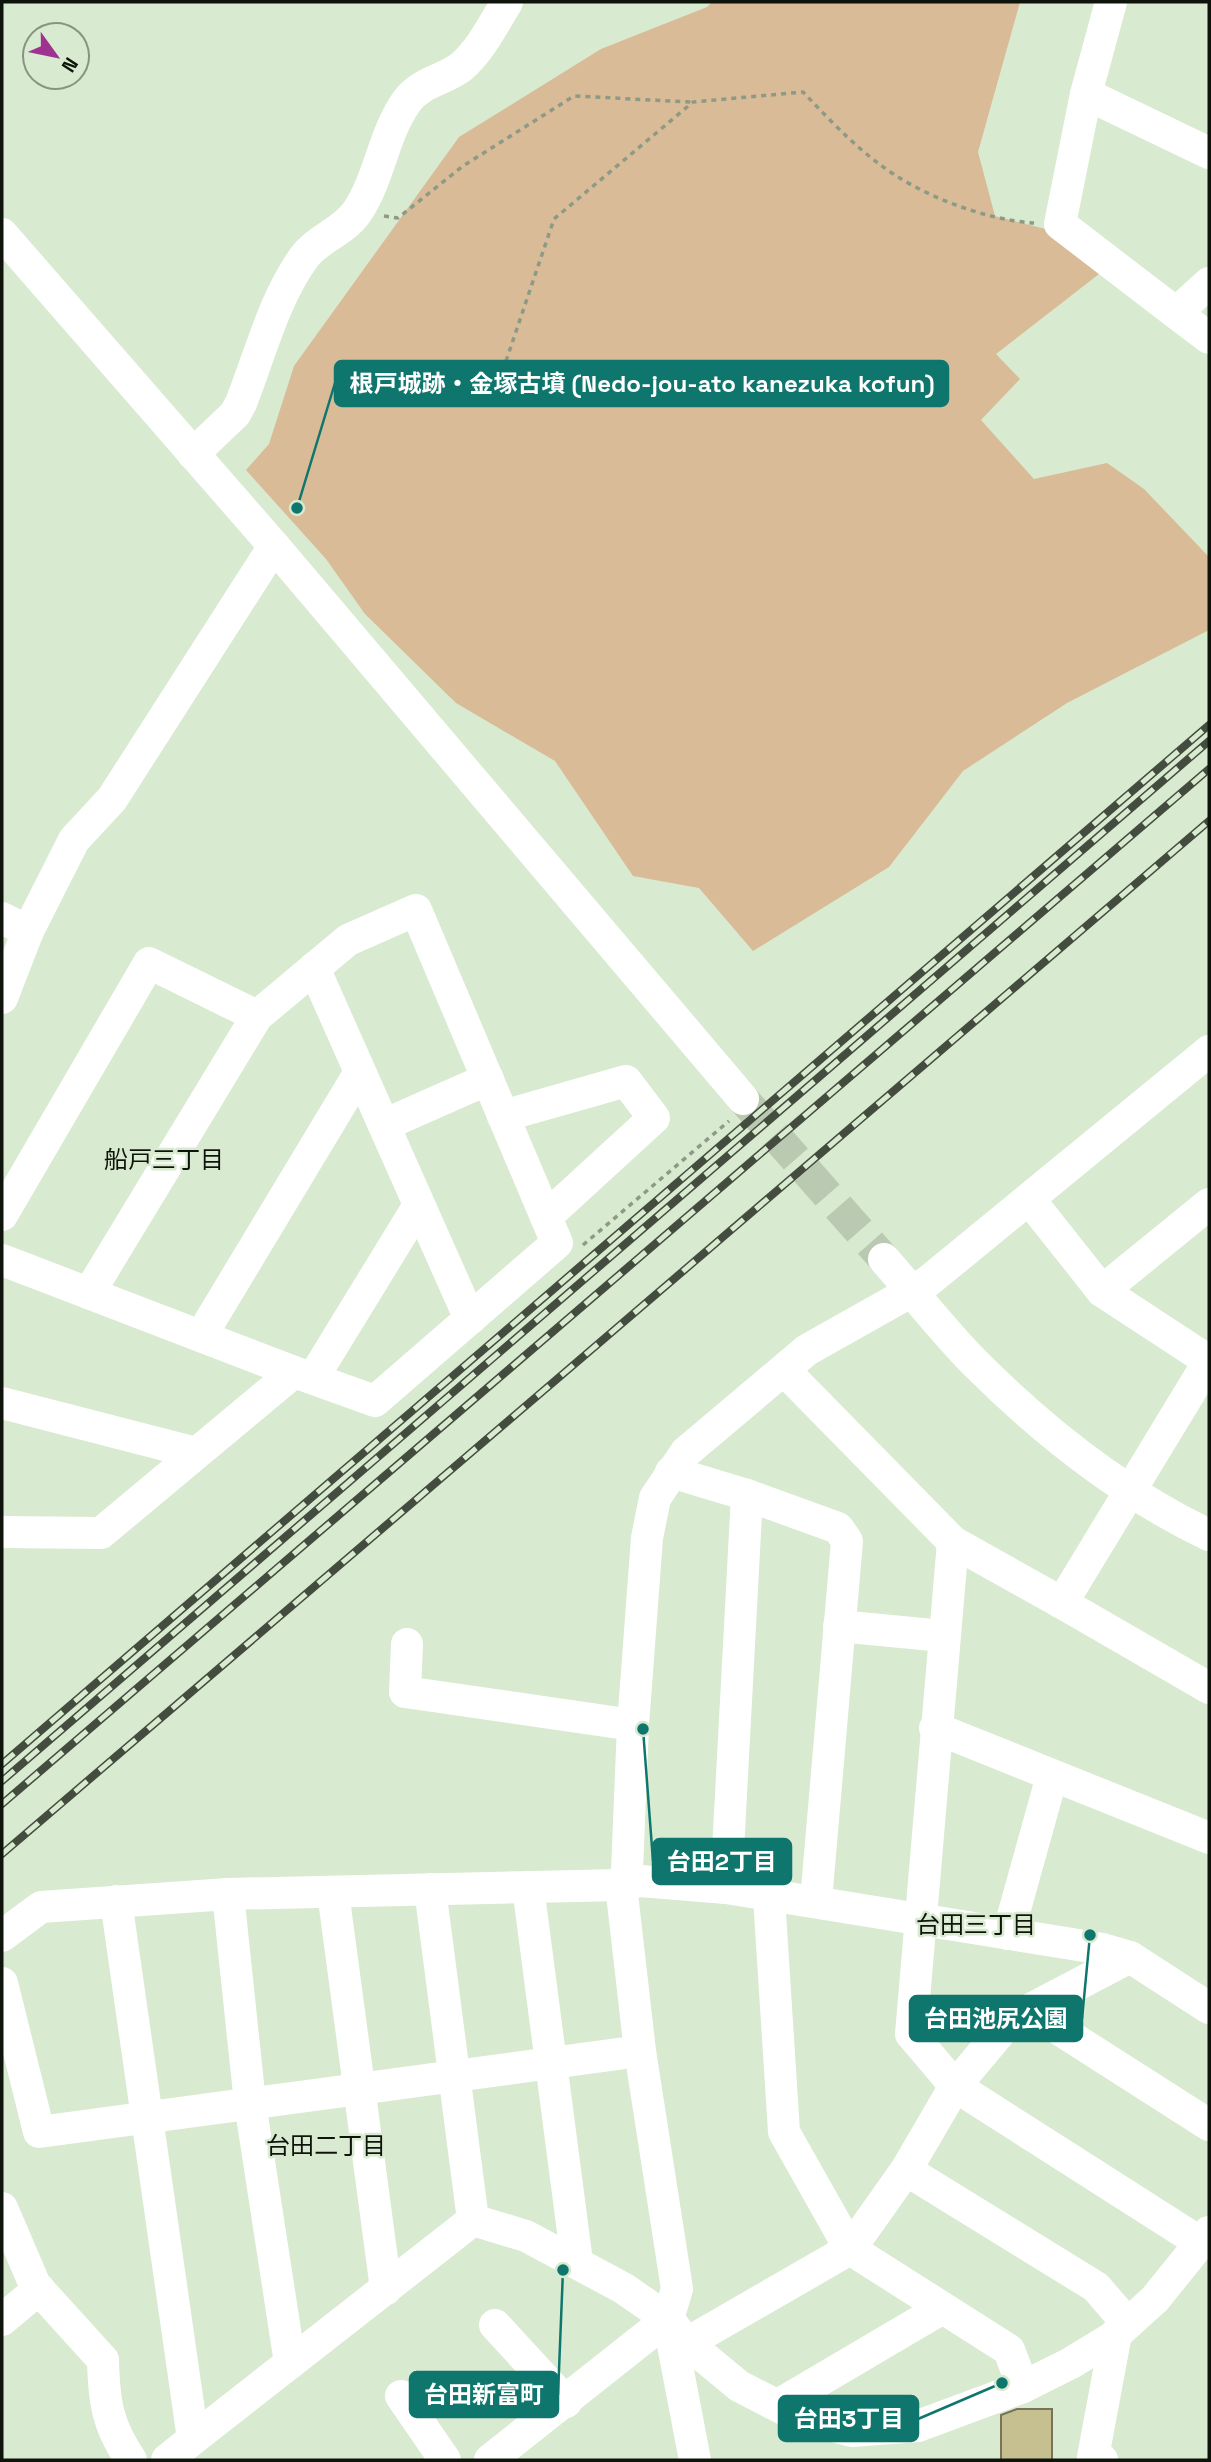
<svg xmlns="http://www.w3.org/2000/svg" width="1211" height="2462" viewBox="0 0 1211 2462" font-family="'Space Grotesk','Noto Sans JP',sans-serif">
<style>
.green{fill:#d9bb98}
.building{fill:#c6c091;stroke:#777459;stroke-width:2}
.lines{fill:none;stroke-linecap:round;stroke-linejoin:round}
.minor-tunnel{stroke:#bacab2;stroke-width:32;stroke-dasharray:32 16;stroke-linecap:butt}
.path{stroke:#8c9a86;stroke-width:3.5;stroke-dasharray:5 5;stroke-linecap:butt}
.minor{stroke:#fff;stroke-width:32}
.rail-casing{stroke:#434c3e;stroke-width:8}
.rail{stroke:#d8eacf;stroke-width:5;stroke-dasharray:16;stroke-linecap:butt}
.labels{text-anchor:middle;stroke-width:5;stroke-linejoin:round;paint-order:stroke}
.neighbourhood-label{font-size:24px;fill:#0e140b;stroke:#d8eacf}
.leader{fill:none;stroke:#0f766e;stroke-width:2.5}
.callout-dot{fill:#0f766e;stroke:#d8eacf;stroke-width:2.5}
.callout{fill:#0f766e;stroke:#0f766e;stroke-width:2.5}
.callout-label{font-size:24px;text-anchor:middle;font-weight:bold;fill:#fff}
</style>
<rect width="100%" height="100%" fill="#d8eacf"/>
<polygon class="green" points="712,2 1020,2 978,152 995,216 1057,232 1108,267 996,354 1020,379 981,420 1034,479 1107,463 1144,489 1209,557 1209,630 1067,703 963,771 889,867 753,951 699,888 633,876 555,761 456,703 365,614 326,559 246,470 269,444 294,366 459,137 601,49 707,7"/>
<polygon class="building" points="1017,2409 1052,2409 1052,2460 1001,2460 1001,2415"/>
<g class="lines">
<polyline class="minor-tunnel" points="743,1099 884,1259"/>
<g class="path">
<polyline points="384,216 398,218 463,166 574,96 691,102"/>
<path d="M506,361L554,219L693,102L803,92C826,116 851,143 878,163C917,194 984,220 1034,223"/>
<polyline points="583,1245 729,1121"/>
</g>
<g class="minor">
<polyline points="1111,2 1086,94 1060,224 1176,313 1209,283"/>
<polyline points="1086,94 1209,153"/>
<polyline points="2,234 274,546 743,1099"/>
<polyline points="1176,313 1209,338"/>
<path d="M193,454L235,414L241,403C260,355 274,298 305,256C319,238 343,232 357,212C380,178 383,134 407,101C421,82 444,80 461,67C481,50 494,23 507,2"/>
<polyline points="2,918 28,931"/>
<polyline points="314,968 470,1319"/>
<polyline points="2,998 28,931 74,840 112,799 274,546"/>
<polyline points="503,1116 626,1081 654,1118 546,1217"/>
<polyline points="384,1125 488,1079"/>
<polyline points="1029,1199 1102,1291 1209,1361"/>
<polyline points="2,1215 149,963 257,1016 348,940 416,910 557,1243 375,1401 294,1372 101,1533 2,1532"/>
<path d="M884,1259C915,1294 943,1331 976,1364C1044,1432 1123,1494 1209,1535"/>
<polyline points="2,1260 294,1372"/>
<polyline points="1102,1291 1209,1204"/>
<polyline points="89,1293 257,1016"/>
<polyline points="201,1336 360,1072"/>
<polyline points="1209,1361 1062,1603 1209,1688"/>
<polyline points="784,1370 953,1542 1062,1603"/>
<polyline points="313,1378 419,1205"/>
<polyline points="2,1403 196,1453"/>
<polyline points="671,1472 747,1495 838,1528 847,1541 816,1901"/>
<polyline points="953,1542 911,2034 955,2086 1201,2243"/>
<polyline points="839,1626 943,1636"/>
<polyline points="407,1644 405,1692 633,1725"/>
<polyline points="935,1728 1209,1838"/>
<polyline points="528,1887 577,2262"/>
<polyline points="726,1888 747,1495"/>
<polyline points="430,1889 473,2220"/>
<polyline points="333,1892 386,2289"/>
<polyline points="228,1894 250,2103 290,2363"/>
<polyline points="769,1897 784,2132 850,2249 1009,2350 1023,2387"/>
<polyline points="116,1901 193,2439 167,2460"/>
<polyline points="1008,1934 1052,1776"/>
<polyline points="2,1936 41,1907 228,1894 621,1885 627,1871 633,1725 647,1538 655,1498 686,1452 807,1350 926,1283 1209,1051"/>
<polyline points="2,1983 39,2132 640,2051"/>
<polyline points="1029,2010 1209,2125"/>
<polyline points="906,2170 1096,2287 1127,2323"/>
<path d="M2,2208L35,2285L103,2360C104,2401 107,2425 131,2460"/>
<polyline points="2,2320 39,2289"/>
<polyline points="495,2325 566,2402"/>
<polyline points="687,2343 850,2249 906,2170 955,2086 1002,2030 1029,2010 1130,1957 1209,2008"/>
<polyline points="401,2396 445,2460"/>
<polyline points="778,2405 941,2309"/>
<polyline points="193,2439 473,2220 526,2236 623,2288 668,2319 687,2343 739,2386 801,2418 852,2431 918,2426 1023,2387 1071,2363 1112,2338 1155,2299 1209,2232"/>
<polyline points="490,2460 668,2319"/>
<polyline points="695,2460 668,2319 677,2289 640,2051 621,1885 640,1881 726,1888 1103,1949 1130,1957"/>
<polyline points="1102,2460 1093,2457 1116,2334"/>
</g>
<defs>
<g id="rail">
<polyline points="2,1764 1209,725"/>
<polyline points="2,1781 1209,741"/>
<polyline points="2,1804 1209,769"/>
<polyline points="2,1854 1209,821"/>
</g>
</defs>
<use href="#rail" class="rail-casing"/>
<use href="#rail" class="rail"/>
</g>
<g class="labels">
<g class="neighbourhood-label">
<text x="164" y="1168">船戸三丁目</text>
<text x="976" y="1933">台田三丁目</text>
<text x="326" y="2154">台田二丁目</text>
</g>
</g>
<path class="leader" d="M297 508L335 383M643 1729L653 1861M1090 1935L1082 2019M563 2270L558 2395M1002 2383L918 2419"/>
<g class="callout-dot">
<circle cx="297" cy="508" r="7"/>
<circle cx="643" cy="1729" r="7"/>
<circle cx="1090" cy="1935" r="7"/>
<circle cx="563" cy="2270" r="7"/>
<circle cx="1002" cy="2383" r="7"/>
</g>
<g class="callout">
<rect x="335" y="361" width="613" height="45" rx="7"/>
<rect x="653" y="1839" width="138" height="45" rx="7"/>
<rect x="910" y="1996" width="172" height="45" rx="7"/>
<rect x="410" y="2372" width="148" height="45" rx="7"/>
<rect x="779" y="2396" width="139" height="45" rx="7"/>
</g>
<g class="callout-label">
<text x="642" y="392">根戸城跡・金塚古墳 (Nedo-jou-ato kanezuka kofun)</text>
<text x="722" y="1870">台田2丁目</text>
<text x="996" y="2027">台田池尻公園</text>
<text x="484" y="2403">台田新富町</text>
<text x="849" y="2427">台田3丁目</text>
</g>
<rect width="1211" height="2462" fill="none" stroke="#0e140b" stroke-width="7"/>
<g transform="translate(56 56) rotate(123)"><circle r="33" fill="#d8eacf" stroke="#879481" stroke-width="2"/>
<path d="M0-5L12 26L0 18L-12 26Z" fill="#9f3191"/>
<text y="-10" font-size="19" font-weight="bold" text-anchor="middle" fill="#0e140b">N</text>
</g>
</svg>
